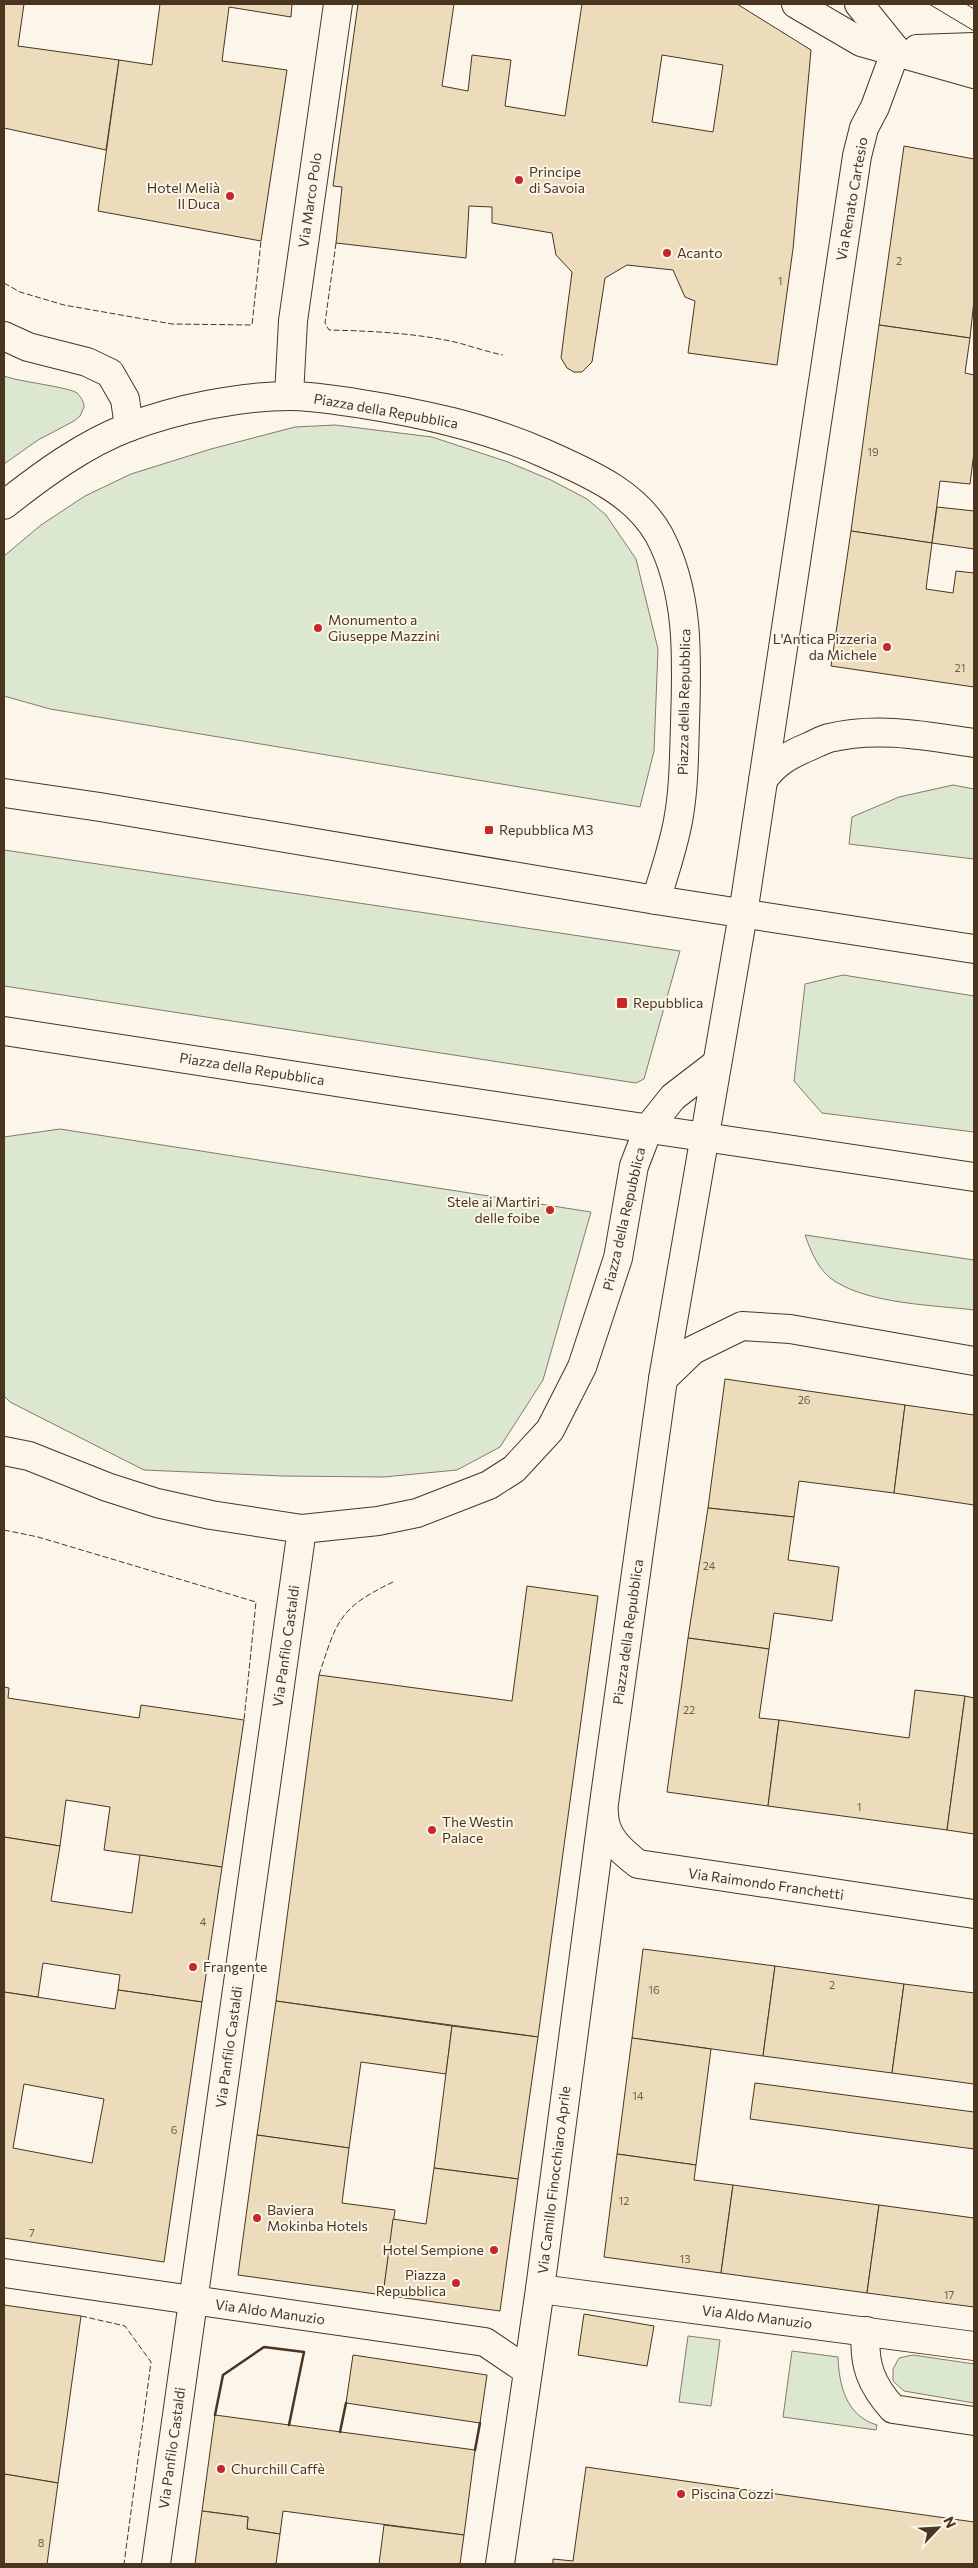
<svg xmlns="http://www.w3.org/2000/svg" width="978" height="2568" viewBox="0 0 978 2568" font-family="Commissioner,sans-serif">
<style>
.green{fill:#dce7d0;stroke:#887966}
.building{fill:#ecdcbc;stroke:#4a3520;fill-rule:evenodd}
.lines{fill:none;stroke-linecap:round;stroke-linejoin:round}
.minor-casing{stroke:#4a3520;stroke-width:30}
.minor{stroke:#fbf6e9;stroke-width:28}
.tram{stroke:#4a3520;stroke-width:1}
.fence{stroke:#4a3520;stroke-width:1;stroke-dasharray:6 2.5;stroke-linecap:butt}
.wall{stroke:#4a3520;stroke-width:2.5}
.poi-dot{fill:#c62828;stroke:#fbf6e9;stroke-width:2}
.labels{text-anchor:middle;stroke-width:4;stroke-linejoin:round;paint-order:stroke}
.number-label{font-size:11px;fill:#725f47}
.poi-label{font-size:14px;fill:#4a3520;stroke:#fbf6e9;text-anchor:start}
.street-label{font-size:14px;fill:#4a3520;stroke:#fbf6e9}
</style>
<rect width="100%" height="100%" fill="#fbf6e9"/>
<g class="green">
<path d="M4,376C20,382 69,387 77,393C81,397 84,402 84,407L80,416L74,421L38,440L4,464Z"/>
<polygon points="335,425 432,437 508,462 551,480 587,499 606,515 636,559 658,649 654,751 640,807 50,709 4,696 4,556 41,525 85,496 131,474 211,449 295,427"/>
<polygon points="953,785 974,789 974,859 849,844 852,817 899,797"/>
<polygon points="4,850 680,951 644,1079 636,1083 4,986"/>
<polygon points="843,975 974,996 974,1132 822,1113 794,1081 805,984"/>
<polygon points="60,1129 591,1212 543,1380 500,1447 457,1470 384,1477 283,1476 144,1470 10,1402 4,1396 4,1137"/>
<path d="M805,1235L974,1260V1310C933,1305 872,1304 836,1282C819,1272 811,1252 805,1235Z"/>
<polygon points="688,2336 720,2340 711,2406 679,2402"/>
<path d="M792,2351L838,2357C839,2385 846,2416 877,2425L876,2430L783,2417Z"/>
<polygon points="913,2355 974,2364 974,2403 904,2391 893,2381 893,2369 899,2358"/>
</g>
<g class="building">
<polygon points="4,4 24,4 18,46 119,60 106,150 4,128"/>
<polygon points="160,4 292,4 291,17 229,7 222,61 287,70 261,241 98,211 119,60 152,65"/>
<path d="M358,4H454L442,86L468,91L472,55L511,60L505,106L565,116L582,4H737L811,50L793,249L777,365L688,353L695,301L685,297L673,270L627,265L605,278L592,362L582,372H574L567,368L561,358L572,272L556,255L552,233L492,223V207L469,206L466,258L336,243L342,187L333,186ZM662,55L723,65L713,132L652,122Z"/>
<polygon points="904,146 974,159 974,300 970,338 879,325"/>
<polygon points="879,325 970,338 965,373 974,375 974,452 970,484 940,481 932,543 851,531"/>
<polygon points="937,507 974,511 974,549 932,543"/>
<polygon points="851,531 932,543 926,589 953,593 956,571 974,573 974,687 831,666"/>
<polygon points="725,1379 905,1405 894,1493 799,1481 794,1517 708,1508"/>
<polygon points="905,1405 974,1415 974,1505 894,1493"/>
<polygon points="708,1508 794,1517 788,1560 839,1567 832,1621 774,1613 769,1649 688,1638"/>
<polygon points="527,1586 598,1596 538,2037 276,2001 319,1675 512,1701"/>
<polygon points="688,1638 769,1649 759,1718 779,1720 768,1806 667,1792"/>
<polygon points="4,1687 9,1688 8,1698 139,1718 141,1705 244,1720 222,1867 104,1850 110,1807 66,1800 60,1846 4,1837"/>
<polygon points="915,1690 965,1696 947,1830 768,1806 779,1720 909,1738"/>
<polygon points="965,1696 974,1698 974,1834 947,1830"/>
<polygon points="4,1837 60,1846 51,1901 132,1913 140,1855 222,1867 202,2002 118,1990 120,1975 43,1963 38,1997 4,1992"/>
<polygon points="643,1949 775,1966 763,2056 632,2038"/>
<polygon points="775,1966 904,1984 892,2073 763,2056"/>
<polygon points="904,1984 974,1993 974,2084 892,2073"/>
<path d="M118,1990L202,2002L164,2262L4,2238V1992L115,2009ZM24,2084L104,2099L92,2163L13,2148Z"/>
<polygon points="276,2001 452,2026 446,2074 361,2062 349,2148 257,2135"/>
<polygon points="452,2026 538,2037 518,2179 434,2168"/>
<polygon points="632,2038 711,2049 696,2165 617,2154"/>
<polygon points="755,2083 974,2112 974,2149 750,2119"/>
<polygon points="257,2135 349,2148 342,2203 395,2210 383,2295 238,2275"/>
<polygon points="617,2154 696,2165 694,2180 733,2185 721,2273 604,2257"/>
<polygon points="434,2168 518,2179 500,2311 383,2295 393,2219 426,2224"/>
<polygon points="733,2185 879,2205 867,2293 721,2273"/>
<polygon points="879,2205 974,2218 974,2307 867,2293"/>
<polygon points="4,2305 81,2316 58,2483 4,2474"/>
<polygon points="584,2314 654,2326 647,2366 578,2355"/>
<polygon points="353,2355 487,2375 480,2423 346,2403"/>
<polygon points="215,2415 475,2450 464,2535 283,2511 280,2534 247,2529 248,2517 202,2511"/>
<polygon points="586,2467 974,2522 974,2564 553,2564 553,2559 573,2561"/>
<polygon points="4,2474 58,2483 47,2564 4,2564"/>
<polygon points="202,2511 248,2517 247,2529 280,2534 276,2564 195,2564"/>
<polygon points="384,2525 464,2535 460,2564 379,2564"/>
</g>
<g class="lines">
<defs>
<g id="minor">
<polyline points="796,4 861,42 974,74"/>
<polyline points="859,4 896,50"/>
<polyline points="917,49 974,47"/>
<polyline points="4,336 28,347 87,362 110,373 125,399 129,427"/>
<polyline points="289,396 293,321 338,4"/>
<path d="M4,505C42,475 84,444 129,427C176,409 240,396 290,396C312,396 334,400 356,403C420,413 486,427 546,454C588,473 635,492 659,535C690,593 687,660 685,723C684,756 684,789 678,821C673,848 664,874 656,900"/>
<path d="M763,780C775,763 789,755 808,747C815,744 822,740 829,738C877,726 927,736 974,743"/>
<polyline points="4,793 100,807 656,900 974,949"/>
<polyline points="4,1031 388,1090 974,1177"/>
<polyline points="663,1379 693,1350 742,1326 790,1329 974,1361"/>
<polyline points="4,1451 29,1456 107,1487 157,1503 211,1515 302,1529 378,1521 417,1513 489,1485 514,1469 550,1430 582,1367 618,1258 634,1166 649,1127 673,1097 716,1064"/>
<path d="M604,1813C604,1836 620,1850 638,1864L974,1914"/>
<polyline points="4,2273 485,2342 528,2371"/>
<polyline points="540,2289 974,2346"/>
<path d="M866,2331C863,2364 871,2385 893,2409L974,2421"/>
<polyline points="156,2564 302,1529"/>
<polyline points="500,2564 540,2289 605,1796 663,1379 743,914 857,156 864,128 875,107 896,50"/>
</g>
</defs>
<use href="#minor" class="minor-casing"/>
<use href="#minor" class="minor"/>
<g class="tram">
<polyline points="929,4 974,31"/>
<polyline points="966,4 974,9"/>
</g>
<g class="fence">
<path d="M336,243L325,323L329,330C371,331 417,333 459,343C473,347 488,352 503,355"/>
<polyline points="4,283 20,292 64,305 172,324 252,325 261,241"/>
<polyline points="4,1530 38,1537 256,1602 244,1720"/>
<path d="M319,1675C337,1620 339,1608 393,1582"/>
<polyline points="81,2316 125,2326 151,2362 124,2564"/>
</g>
<g class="wall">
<polyline points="215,2415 223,2375 264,2347 304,2352 289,2425"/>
<polyline points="340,2432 346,2403"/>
<polyline points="475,2450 480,2423"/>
</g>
</g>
<g class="poi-dot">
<circle cx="519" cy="180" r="5"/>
<circle cx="230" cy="196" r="5"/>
<circle cx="667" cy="253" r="5"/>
<circle cx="318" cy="628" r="5"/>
<circle cx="887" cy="647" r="5"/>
<rect x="484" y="825" width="10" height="10" rx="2.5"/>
<rect x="616" y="997" width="12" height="12" rx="2.5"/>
<circle cx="550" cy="1210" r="5"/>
<circle cx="432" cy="1830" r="5"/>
<circle cx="193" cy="1967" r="5"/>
<circle cx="257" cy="2218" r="5"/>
<circle cx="494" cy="2250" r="5"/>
<circle cx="456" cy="2283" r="5"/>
<circle cx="221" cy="2469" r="5"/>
<circle cx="681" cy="2494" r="5"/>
</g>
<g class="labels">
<g class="number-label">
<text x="899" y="265">2</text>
<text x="780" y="285">1</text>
<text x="873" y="456">19</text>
<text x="960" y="672">21</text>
<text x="804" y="1404">26</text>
<text x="709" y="1570">24</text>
<text x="689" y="1714">22</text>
<text x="859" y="1811">1</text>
<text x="203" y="1926">4</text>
<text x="832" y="1989">2</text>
<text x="654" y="1994">16</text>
<text x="638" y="2100">14</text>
<text x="174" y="2134">6</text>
<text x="624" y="2205">12</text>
<text x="32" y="2237">7</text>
<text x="685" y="2263">13</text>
<text x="949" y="2299">17</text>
<text x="41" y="2547">8</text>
</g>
<g class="poi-label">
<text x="529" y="177">Principe<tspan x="529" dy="16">di Savoia</tspan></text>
<text x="220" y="193" text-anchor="end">Hotel Melià<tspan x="220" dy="16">Il Duca</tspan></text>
<text x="677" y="258">Acanto</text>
<text x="328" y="625">Monumento a<tspan x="328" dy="16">Giuseppe Mazzini</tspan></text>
<text x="877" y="644" text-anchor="end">L'Antica Pizzeria<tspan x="877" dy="16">da Michele</tspan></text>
<text x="499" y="835">Repubblica M3</text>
<text x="633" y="1008">Repubblica</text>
<text x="540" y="1207" text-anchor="end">Stele ai Martiri<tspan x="540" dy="16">delle foibe</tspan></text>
<text x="442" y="1827">The Westin<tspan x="442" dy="16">Palace</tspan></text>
<text x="203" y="1972">Frangente</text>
<text x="267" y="2215">Baviera<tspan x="267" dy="16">Mokinba Hotels</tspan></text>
<text x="484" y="2255" text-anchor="end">Hotel Sempione</text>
<text x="446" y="2280" text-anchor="end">Piazza<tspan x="446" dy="16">Repubblica</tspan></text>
<text x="231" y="2474">Churchill Caffè</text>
<text x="691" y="2499">Piscina Cozzi</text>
</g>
<g class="street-label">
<text transform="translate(852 199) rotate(-80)" y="5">Via Renato Cartesio</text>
<text transform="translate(310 200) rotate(-82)" y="5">Via Marco Polo</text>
<text transform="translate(386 411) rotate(10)" y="5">Piazza della Repubblica</text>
<text transform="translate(684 702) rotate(-89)" y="5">Piazza della Repubblica</text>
<text transform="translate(252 1069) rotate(9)" y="5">Piazza della Repubblica</text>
<text transform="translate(624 1219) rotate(-77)" y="5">Piazza della Repubblica</text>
<text transform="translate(628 1632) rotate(-82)" y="5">Piazza della Repubblica</text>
<text transform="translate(286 1646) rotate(-82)" y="5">Via Panfilo Castaldi</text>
<text transform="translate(766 1884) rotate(8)" y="5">Via Raimondo Franchetti</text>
<text transform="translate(229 2047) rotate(-82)" y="5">Via Panfilo Castaldi</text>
<text transform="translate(554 2180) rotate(-83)" y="5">Via Camillo Finocchiaro Aprile</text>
<text transform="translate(270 2312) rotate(8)" y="5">Via Aldo Manuzio</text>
<text transform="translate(757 2317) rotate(7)" y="5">Via Aldo Manuzio</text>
<text transform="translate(172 2448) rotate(-82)" y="5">Via Panfilo Castaldi</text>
</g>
</g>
<rect width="978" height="2568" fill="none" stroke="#4a3520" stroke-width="10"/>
<g transform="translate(938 2528) rotate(65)" stroke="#fbf6e9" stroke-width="4" paint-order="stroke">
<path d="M0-4L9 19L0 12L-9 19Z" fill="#4a3520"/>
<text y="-8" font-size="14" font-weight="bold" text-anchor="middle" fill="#4a3520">N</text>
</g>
</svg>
